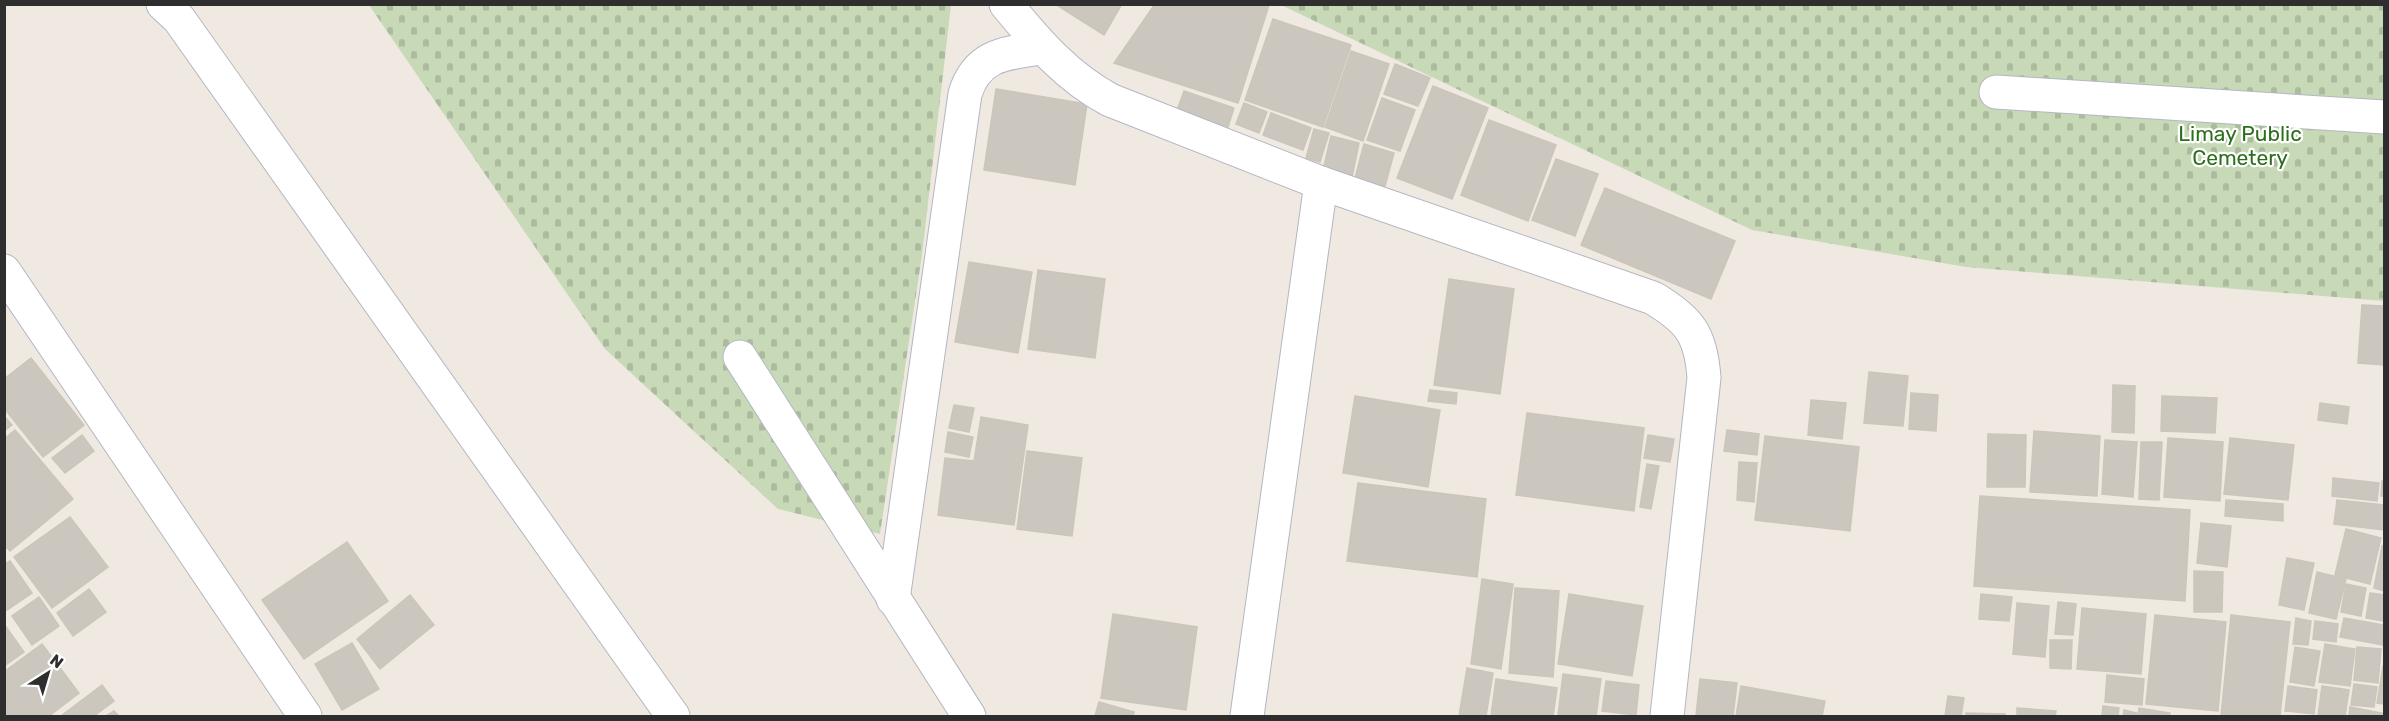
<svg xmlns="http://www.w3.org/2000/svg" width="2389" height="721" viewBox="0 0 2389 721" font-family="Rubik,sans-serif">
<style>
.cemetery{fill:url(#cemetery-stones)}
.building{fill:#cbc7bf;stroke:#cbc5ba;stroke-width:1.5}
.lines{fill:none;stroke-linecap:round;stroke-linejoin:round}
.minor-casing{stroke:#b4b7c1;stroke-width:35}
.minor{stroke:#fff;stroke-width:33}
.labels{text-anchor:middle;stroke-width:4.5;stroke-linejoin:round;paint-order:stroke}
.park-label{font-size:21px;fill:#2c6e1b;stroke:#fff}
</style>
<defs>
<pattern id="cemetery-stones" width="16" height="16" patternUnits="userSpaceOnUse" patternTransform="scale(1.5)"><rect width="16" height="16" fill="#c8d9b8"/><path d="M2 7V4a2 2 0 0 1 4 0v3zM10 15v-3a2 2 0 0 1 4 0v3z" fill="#acbb9e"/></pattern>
</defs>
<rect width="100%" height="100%" fill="#efe9e1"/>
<g class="cemetery">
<polygon points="369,5 951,5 922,255 880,534 778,509 605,349"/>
<polygon points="1281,5 2384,5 2384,301 1966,267 1752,230"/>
</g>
<g class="building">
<polygon points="1055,4 1122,4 1104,35"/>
<polygon points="1155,4 1269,5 1238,103 1114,63"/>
<polygon points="1273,19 1351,45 1323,127 1245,100"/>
<polygon points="1351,51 1389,64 1363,141 1325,127"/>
<polygon points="1395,64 1430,78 1418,106 1384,94"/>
<polygon points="1433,86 1488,108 1452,199 1397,178"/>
<polygon points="996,89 1087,104 1075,185 984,170"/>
<polygon points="1184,91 1234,108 1227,130 1176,113"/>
<polygon points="1382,98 1415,110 1400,151 1367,140"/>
<polygon points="1244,103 1267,112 1259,133 1236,124"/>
<polygon points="1271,113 1311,128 1303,150 1263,135"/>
<polygon points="1489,120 1556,145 1528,221 1461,195"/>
<polygon points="1314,129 1329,133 1320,162 1306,158"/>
<polygon points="1331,136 1359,143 1352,177 1323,170"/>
<polygon points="1364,144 1394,153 1385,186 1355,178"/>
<polygon points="1556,159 1598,174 1575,236 1532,220"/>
<polygon points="1605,188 1735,241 1711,299 1581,245"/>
<polygon points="969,262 1032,272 1018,353 955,342"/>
<polygon points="1038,270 1105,279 1095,358 1028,349"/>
<polygon points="1449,279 1514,289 1500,394 1434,385"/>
<polygon points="2362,305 2384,306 2384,365 2358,363"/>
<polygon points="31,358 84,425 43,457 4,408 4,379"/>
<polygon points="1869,372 1908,376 1903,426 1864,423"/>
<polygon points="2113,385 2135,386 2134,433 2112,432"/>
<polygon points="1430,390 1457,393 1456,404 1428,401"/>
<polygon points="1911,393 1938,395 1936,431 1909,429"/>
<polygon points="1355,396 1440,410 1428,487 1343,473"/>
<polygon points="2162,396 2217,398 2215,433 2161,431"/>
<polygon points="1811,400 1846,403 1842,439 1808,435"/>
<polygon points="2320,403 2349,407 2347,424 2318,420"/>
<polygon points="954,405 974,408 969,432 949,428"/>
<polygon points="1527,413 1644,428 1634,511 1516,495"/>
<polygon points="4,416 12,425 4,431"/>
<polygon points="981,417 1028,425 1014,525 938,515 945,458 974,461"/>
<polygon points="15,430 73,499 10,551 4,545 4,439"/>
<polygon points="1727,430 1759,434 1757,455 1724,451"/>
<polygon points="2034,431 2100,436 2097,496 2030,492"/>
<polygon points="948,432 973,437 969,457 945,452"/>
<polygon points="1988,434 2026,435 2025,487 1987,487"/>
<polygon points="82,435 94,451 65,473 52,458"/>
<polygon points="1648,435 1674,439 1670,462 1644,458"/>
<polygon points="1765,436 1859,447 1850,531 1755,520"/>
<polygon points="2168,438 2223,442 2220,501 2164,497"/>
<polygon points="2230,438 2294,445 2288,500 2224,494"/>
<polygon points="2105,440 2137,442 2133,497 2102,494"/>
<polygon points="2141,442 2162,442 2159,500 2139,499"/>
<polygon points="1027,451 1082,458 1072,536 1017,529"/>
<polygon points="1739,462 1757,463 1754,502 1737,500"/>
<polygon points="1647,464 1659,466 1651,509 1640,507"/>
<polygon points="2333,478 2379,483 2377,501 2332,496"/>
<polygon points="2382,481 2384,482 2384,496 2381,496"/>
<polygon points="1358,483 1486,499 1477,577 1347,561"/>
<polygon points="1980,496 2190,510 2185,601 1974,586"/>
<polygon points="2226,500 2283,504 2283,521 2225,516"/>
<polygon points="2337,500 2384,505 2384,530 2334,524"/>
<polygon points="70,517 108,567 52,608 14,557"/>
<polygon points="2201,523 2231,526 2227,567 2197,563"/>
<polygon points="2346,529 2381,538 2370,584 2335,575"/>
<polygon points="347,542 388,601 304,659 262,600"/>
<polygon points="2382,546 2384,547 2384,591 2374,588"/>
<polygon points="2287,558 2314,563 2304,610 2279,605"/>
<polygon points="10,561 32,593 4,612 4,564"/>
<polygon points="2194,571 2223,572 2222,612 2194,612"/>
<polygon points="2317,572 2346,579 2336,619 2309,613"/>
<polygon points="1482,579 1513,584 1501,669 1471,664"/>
<polygon points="2346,584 2366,588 2361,616 2341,612"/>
<polygon points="1515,588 1559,591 1553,677 1509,673"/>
<polygon points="89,589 106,612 73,636 57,613"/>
<polygon points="2370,593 2384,595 2384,621 2366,618"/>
<polygon points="1569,594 1643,606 1632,676 1558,664"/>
<polygon points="1981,594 2012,597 2009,621 1979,619"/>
<polygon points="410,595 434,625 380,669 357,639"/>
<polygon points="39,597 59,626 32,645 12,616"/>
<polygon points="2058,602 2076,604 2073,635 2055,634"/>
<polygon points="2017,603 2049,606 2045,657 2013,654"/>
<polygon points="2082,608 2146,614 2141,674 2077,669"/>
<polygon points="1113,614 1197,627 1186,710 1101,698"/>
<polygon points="2155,615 2226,622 2218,711 2146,704"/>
<polygon points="2231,615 2290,622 2280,716 2221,716"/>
<polygon points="2296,618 2311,621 2308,645 2293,644"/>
<polygon points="2344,618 2384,625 2383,645 2340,637"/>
<polygon points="2315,621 2338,624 2336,642 2313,639"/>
<polygon points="4,624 24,652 4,666"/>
<polygon points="2050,640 2072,640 2071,669 2050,668"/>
<polygon points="352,643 379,689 342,710 315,664"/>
<polygon points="42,644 79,693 49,716 4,716 4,672"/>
<polygon points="2325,644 2355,649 2350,686 2319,682"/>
<polygon points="2295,647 2320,651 2314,686 2290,682"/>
<polygon points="2357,647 2381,649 2378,683 2354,680"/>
<polygon points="2383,666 2384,666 2384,704 2377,703"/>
<polygon points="1467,668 1493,673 1486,716 1459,716"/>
<polygon points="1563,674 1601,679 1596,716 1558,716"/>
<polygon points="2107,675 2144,679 2142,705 2105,702"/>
<polygon points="1496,679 1557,688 1553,716 1491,716"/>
<polygon points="1700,679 1737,683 1733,716 1696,716"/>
<polygon points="1606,681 1639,685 1636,715 1602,711"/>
<polygon points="2354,684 2377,687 2374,707 2351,705"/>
<polygon points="102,685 114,701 94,716 61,716"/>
<polygon points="1741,686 1825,701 1822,716 1736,716"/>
<polygon points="2288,686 2317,690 2314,714 2285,711"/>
<polygon points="2322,686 2349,690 2345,716 2318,716"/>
<polygon points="1948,696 1964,698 1961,716 1945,716"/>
<polygon points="1099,702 1134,712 1133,716 1095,716"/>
<polygon points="2103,706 2119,708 2118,716 2102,716"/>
<polygon points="2350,707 2382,713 2382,716 2349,716"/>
<polygon points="2017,708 2056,711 2055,716 2017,716"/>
<polygon points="2139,708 2170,713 2169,716 2138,716"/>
<polygon points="2124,710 2137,713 2137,716 2123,716"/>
<polygon points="114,711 119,716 106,716"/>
<polygon points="1966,713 2005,714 2004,716 1966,716"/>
</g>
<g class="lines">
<defs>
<g id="minor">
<polyline points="163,4 179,19 673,716"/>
<path d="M1006,4C1037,42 1067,77 1110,100L1321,183L1653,298C1690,320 1701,335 1704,378L1667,716"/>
<polyline points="1996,92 2384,117"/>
<polyline points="4,271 305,716"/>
<polyline points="740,357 969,716"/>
<path d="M893,599L965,94C977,54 1006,53 1042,48"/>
<polyline points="1247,716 1321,183"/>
</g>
</defs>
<use href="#minor" class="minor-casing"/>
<use href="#minor" class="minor"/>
</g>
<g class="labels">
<g class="park-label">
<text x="2240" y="141">Limay Public<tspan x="2240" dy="24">Cemetery</tspan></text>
</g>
</g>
<rect width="2389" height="721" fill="none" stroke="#2e2e2e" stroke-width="12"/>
<g transform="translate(48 673) rotate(37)" stroke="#ffffff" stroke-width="4.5" paint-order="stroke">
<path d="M0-4.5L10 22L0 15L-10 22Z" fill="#2e2e2e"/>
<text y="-9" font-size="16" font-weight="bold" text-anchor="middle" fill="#2e2e2e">N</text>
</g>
</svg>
